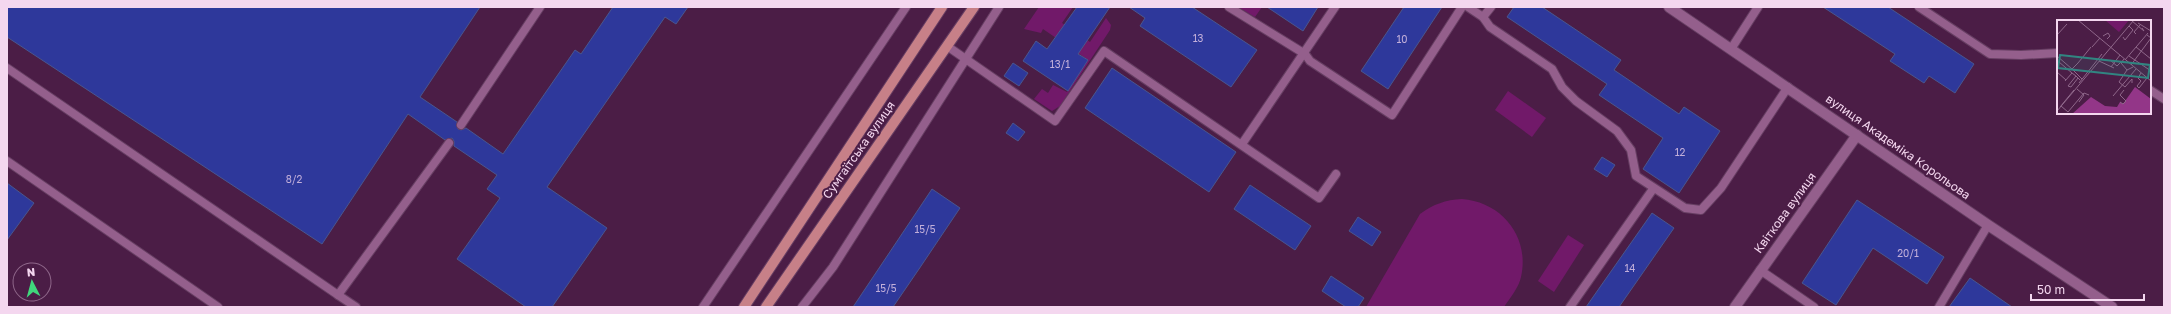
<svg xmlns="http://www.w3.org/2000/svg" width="2171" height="314" viewBox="0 0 2171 314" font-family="'Golos Text',sans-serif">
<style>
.green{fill:#711969}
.building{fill:#2e389b;stroke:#49568e}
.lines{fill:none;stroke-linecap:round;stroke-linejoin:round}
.service-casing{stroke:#663e62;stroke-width:10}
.minor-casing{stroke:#663e62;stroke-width:12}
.tertiary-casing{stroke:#663e62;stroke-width:12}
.primary-casing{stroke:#663e62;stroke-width:12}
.service{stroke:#945f8c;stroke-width:8}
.minor{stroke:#945f8c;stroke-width:10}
.tertiary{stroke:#945f8c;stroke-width:10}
.primary{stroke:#c78088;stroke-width:10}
.labels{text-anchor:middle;stroke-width:4;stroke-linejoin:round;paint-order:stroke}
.number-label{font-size:10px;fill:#c2afda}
.street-label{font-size:12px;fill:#f4d7ef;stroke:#4b1d46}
.inset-road{fill:none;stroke:#8f678a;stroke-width:1}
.view{fill:#318581;fill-opacity:0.15;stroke:#318581;stroke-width:2}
.inset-edge{fill:none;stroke:#f4d7ef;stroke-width:2}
</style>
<rect width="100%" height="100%" fill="#4b1d46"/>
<g class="green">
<polygon points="1039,7 1073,7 1062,23 1090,42 1106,18 1111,25 1110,30 1060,106 1052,111 1034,99 1042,89 1048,93 1053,85 1067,92 1088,60 1043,29 1041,33 1024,29"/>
<polygon points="1238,7 1262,7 1255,17"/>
<polygon points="1508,91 1546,118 1532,137 1495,110"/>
<path d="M1462,199C1502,202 1530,237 1521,277C1519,287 1510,298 1504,307H1366L1420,214C1434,204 1445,200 1462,199Z"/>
<polygon points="1568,235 1584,245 1554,292 1538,281"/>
</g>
<g class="building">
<polygon points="7,7 480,7 420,97 457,122 458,129 461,130 466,128 503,154 575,50 581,54 613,7 688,7 676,24 665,17 547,187 607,228 552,307 526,307 457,259 500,198 487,189 497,175 454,146 454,141 452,138 445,140 408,114 322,244 7,37"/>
<polygon points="1077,7 1110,7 1078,54 1088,60 1068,91 1023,61 1036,41 1047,49"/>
<polygon points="1129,7 1192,7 1257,50 1231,87 1140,26 1145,18"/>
<polygon points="1267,7 1318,7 1303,31"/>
<polygon points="1404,7 1442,7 1388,89 1361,71"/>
<polygon points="1514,7 1542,7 1621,60 1614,70 1679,114 1684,107 1720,131 1679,193 1643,169 1663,138 1599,95 1607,84 1507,17"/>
<polygon points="1823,7 1888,7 1974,64 1955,93 1929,76 1924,83 1890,61 1895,54"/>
<polygon points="1013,63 1028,73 1019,86 1004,76"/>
<polygon points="1112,68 1236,152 1209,192 1085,108"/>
<polygon points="1013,123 1025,132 1018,141 1006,133"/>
<polygon points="1602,157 1615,165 1607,177 1594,169"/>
<polygon points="7,183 34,203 7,240"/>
<polygon points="1250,185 1311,226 1295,250 1234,209"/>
<polygon points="932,189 960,208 919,269 893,307 853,307"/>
<polygon points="1857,200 1944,257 1927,284 1873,248 1836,305 1802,283"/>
<polygon points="1652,213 1674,228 1619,307 1586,307"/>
<polygon points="1358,217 1381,232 1372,246 1349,231"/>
<polygon points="1331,276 1364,298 1358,307 1346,307 1322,291"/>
<polygon points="1970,278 2012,307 1949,307"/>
</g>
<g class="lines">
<defs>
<g id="service">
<polyline points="1229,7 1305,54 1310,61 1392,115 1462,7"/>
<polyline points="1468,7 1483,17"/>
<polyline points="1491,7 1483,17 1490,27 1552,69 1562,87 1576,101 1617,131 1631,150 1636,176 1685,208 1701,210 1721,188 1788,87"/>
<polyline points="1919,7 1990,54 2021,55 2058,53"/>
<polyline points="947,46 1055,121 1104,51 1319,198 1336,174"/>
<polyline points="1731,49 1758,7"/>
<polyline points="7,68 338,295 449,143"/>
<polyline points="2150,90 2164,99"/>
<polyline points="461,125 540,7"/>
<polyline points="1242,144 1335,7"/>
<polyline points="7,161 218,307"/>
<polyline points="1760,270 1814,307"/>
<polyline points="338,295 356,307"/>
<polyline points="703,307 906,7"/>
<polyline points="802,307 833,267 999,7"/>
<polyline points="1570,307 1653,189"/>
<polyline points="1939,307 1988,225"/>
</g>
<polyline id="minor" points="1735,307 1857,135"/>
<polyline id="tertiary" points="1669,7 1988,225 2112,307"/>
<g id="primary">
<polyline points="744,307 942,7"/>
<polyline points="766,307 974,7"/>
</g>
</defs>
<use href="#service" class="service-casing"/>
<use href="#minor" class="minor-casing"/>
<use href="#tertiary" class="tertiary-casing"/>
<use href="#primary" class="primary-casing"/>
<use href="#service" class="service"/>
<use href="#minor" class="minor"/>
<use href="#tertiary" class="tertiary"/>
<use href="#primary" class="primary"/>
</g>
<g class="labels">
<g class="number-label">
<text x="1198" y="42">13</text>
<text x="1402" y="43">10</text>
<text x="1060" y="68">13/1</text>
<text x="1680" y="156">12</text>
<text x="294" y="183">8/2</text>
<text x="925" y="233">15/5</text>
<text x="1908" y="257">20/1</text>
<text x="1630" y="272">14</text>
<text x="886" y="292">15/5</text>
</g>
<g class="street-label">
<text transform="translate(1898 147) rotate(35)" y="4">вулиця Академіка Корольова</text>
<text transform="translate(859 150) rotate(-55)" y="4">Сумгаїтська вулиця</text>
<text transform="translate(1785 213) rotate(-54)" y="4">Квіткова вулиця</text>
</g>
</g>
<g transform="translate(2057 20)">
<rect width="94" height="94" fill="#4b1d46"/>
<path d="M48,0H72L62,12Z" fill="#711969"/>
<path d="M78,67L94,79V94H15L34,77L48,86L60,87L63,82L66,84Z" fill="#933688"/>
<path class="inset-road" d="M21,0L94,61M75,1L87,11L85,8M81,3L94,11M79,14L77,12L83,5M0,15L10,4M46,16L51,13L53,16L50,19M66,17L68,20L76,10L72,6M35,27L43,18M79,27L94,39M0,36L15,49L21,43M72,36L94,51M67,39L64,43L70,50L76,47M53,40L60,46L64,42M68,40L91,13M42,41L57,48M0,43L2,42L15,53M21,43L34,27M74,45L94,18L90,15M54,47L63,35M15,49L25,59M70,50L62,62L68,67L75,59V63M0,52L9,60M84,53L81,58L84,61L80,66L82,68L90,58M8,61L15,53L19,56M22,63L45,34M11,66L19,56L23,60M11,66L14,67L21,58M20,69L27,75L22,82M56,76L79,49M63,82L66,84L69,81L63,75L67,70M4,86L11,92L27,73L32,75M3,87L17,70M0,91L77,0"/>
<path class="view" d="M3,35L93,45L91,58L1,48Z"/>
<rect width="94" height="94" class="inset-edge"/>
</g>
<rect width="2171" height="314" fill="none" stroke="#f4d7ef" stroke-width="16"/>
<g transform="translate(32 282) rotate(354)"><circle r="19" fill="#4b1d46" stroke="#8f678a"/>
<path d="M0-3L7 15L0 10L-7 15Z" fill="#40d77c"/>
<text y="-6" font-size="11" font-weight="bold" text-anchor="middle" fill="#f4d7ef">N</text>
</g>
<path d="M2031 294v6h113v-6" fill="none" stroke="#f4d7ef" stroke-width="2"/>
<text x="2037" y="294" font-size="12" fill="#f4d7ef" stroke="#4b1d46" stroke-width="3" paint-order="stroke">50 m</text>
</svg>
